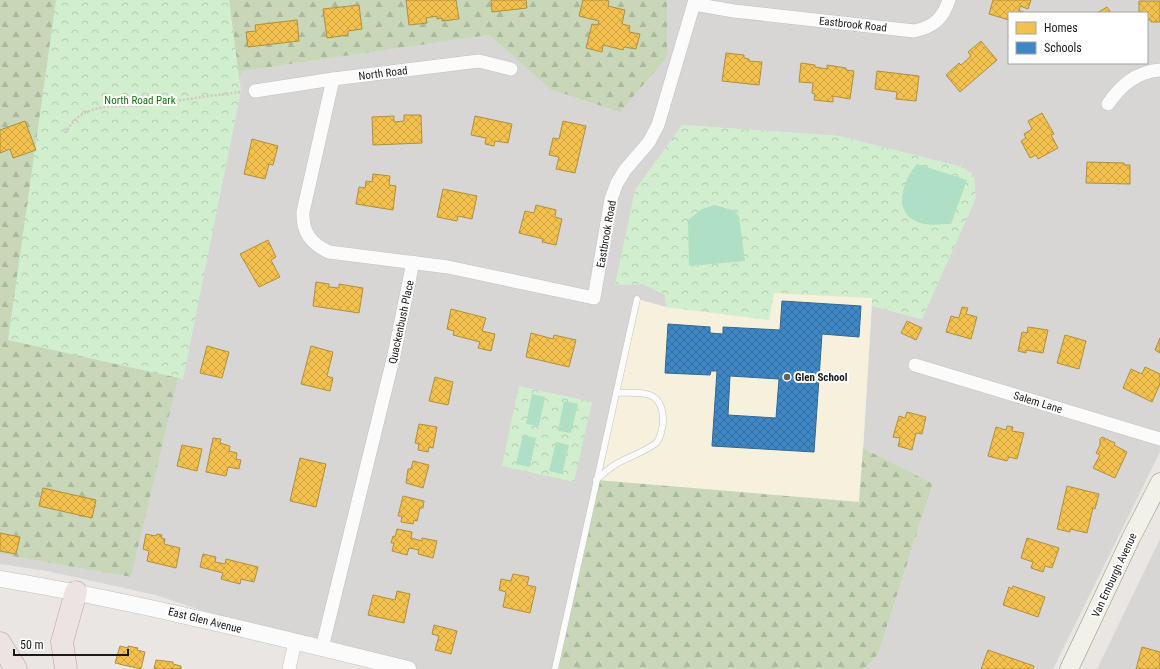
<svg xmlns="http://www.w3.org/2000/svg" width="1160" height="669" viewBox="0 0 1160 669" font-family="'Roboto Condensed',sans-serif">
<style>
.residential{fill:#d8d6d4;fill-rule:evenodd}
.education{fill:#f5f1dc}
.forest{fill:url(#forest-firs)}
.park{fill:url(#park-crowns)}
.pitch{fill:#afdfc5}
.homes{fill:url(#homes-cross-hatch);stroke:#b18f3e}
.schools{fill:url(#schools-cross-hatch);stroke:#346792;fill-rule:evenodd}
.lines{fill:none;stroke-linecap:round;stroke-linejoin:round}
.service-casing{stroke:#c1c0bf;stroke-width:7}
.minor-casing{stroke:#c1c0bf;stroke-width:14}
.tertiary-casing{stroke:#c1c0bf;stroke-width:17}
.secondary-casing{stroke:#92907c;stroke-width:19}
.trunk-casing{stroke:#bd9ba9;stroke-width:23}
.path{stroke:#d5c5c4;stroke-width:2.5;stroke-dasharray:2 2;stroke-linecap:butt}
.service{stroke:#fcfbfb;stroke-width:6}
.minor{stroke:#fcfbfb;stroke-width:13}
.tertiary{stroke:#fcfbfb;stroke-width:16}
.secondary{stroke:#f2f1e9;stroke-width:18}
.trunk{stroke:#ece3e2;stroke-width:22}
.poi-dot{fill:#626160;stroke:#fff;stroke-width:1.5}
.labels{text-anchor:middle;stroke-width:4;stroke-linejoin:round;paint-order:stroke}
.street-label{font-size:11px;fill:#1a1a1a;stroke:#fff}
.park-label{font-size:11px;fill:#11730e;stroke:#fff}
.poi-label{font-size:11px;font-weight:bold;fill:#1a1a1a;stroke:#fff;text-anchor:start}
</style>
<defs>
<pattern id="forest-firs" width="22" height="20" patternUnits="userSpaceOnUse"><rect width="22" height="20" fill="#c7d7b8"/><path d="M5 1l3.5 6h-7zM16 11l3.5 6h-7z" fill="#aab89e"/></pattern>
<pattern id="park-crowns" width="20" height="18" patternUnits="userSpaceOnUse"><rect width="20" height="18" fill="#d1efce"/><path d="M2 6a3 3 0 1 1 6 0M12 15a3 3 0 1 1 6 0" fill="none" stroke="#b3ccb0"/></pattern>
<pattern id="homes-cross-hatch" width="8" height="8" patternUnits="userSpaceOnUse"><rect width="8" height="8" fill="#f2c14e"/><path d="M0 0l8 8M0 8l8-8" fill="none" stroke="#cfa544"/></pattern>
<pattern id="schools-cross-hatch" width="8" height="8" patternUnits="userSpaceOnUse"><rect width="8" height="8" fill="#3f88c5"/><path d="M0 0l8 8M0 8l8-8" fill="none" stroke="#346e9f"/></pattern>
</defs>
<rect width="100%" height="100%" fill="#e9e6e3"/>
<g class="residential">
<path d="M667,0H1160V452L1053,669H864L878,654L933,485L863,448L872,306L922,319L962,167L839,136L682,125L615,285L643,284L666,295V307L637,299L556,669H417L295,642L156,595L47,571L0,564V554L131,577L225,144L242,71L489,35L550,89L667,57ZM1009,13H1147V63H1009Z"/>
<polygon points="1160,539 1160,669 1097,669"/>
</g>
<polygon class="education" points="774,293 872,298 860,502 596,480 637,299 666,307 769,320"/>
<g class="forest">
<polygon points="0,0 667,0 667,57 620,112 550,89 489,35 242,71 225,144 189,331 131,577 0,554"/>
<polygon points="863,448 933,484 878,654 864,669 556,669 596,480 859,502"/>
</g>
<g class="park">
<polygon points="56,0 229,0 241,91 183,379 8,340"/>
<polygon points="682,125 839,136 962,167 974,175 976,198 922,319 872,306 872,298 774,293 769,320 666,307 665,295 643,284 615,285 635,190"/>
<polygon points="519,386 592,402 574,482 502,466"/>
</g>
<g class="pitch">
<path d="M917,164L967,180L951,224C941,224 929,226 920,223C891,213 903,180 917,164Z"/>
<polygon points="715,205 735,211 739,217 745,261 689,266 688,220 702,209"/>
<polygon points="532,394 545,397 539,426 526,424"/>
<polygon points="564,401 578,404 571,433 558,431"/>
<polygon points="523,435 536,438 530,467 516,464"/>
<polygon points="556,442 569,445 562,474 549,471"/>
</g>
<g class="homes">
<polygon points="406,0 456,0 459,19 442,21 442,18 437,19 437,16 426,18 427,23 409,25"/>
<polygon points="491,0 526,0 527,8 492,12"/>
<polygon points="583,0 605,0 609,1 608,6 625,10 622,24 630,26 629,32 640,34 636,49 624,47 623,50 603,45 602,52 586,48 592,24 598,25 599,21 579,16"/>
<polygon points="993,0 1031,0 1028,9 1020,6 1019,10 1025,13 1009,13 1009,20 989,14"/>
<polygon points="1139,1 1160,1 1160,22 1151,22 1151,20 1147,20 1147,13 1139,13"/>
<polygon points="359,5 362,29 348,31 348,35 327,38 323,9"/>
<polygon points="1107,7 1111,13 1097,13"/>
<polygon points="297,20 299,41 248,47 246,32 256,31 255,25"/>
<polygon points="981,41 997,60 960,92 946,75 959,63 961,65 971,56 968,52"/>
<polygon points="726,53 744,55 744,58 749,59 749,61 762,62 759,85 722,81"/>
<polygon points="801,63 815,65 815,67 827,69 827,65 846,68 846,70 854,71 850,99 833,96 833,102 814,100 815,94 812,93 813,83 799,82"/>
<polygon points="877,71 919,76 916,101 896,99 897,92 875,89"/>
<polygon points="1042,113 1054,134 1051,135 1058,148 1038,159 1036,155 1030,158 1021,141 1026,138 1024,134 1032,129 1028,121"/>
<polygon points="404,115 421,115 422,143 373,145 372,117 394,116 394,122 404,121"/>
<polygon points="475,116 512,124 508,143 495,141 494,146 485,144 486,138 471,135"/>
<polygon points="25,121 36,150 13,158 10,149 0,153 0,130"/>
<polygon points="563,121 586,126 575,173 556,169 559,157 549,155 553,138 559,139"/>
<polygon points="252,139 278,146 273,165 269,164 265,179 244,174"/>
<polygon points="1087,162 1124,163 1124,165 1130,165 1130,184 1086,183"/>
<polygon points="373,174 390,176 389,185 396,186 393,210 356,204 359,187 365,188 366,181 372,182"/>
<polygon points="443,189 477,196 472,219 458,216 457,221 437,217"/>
<polygon points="536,205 556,210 555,217 562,219 556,245 542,242 543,239 519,233 525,211 534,213"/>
<polygon points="268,240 276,257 271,260 280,277 259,287 240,254"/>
<polygon points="316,282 329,284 329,287 339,288 339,284 363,288 359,313 313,306"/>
<polygon points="962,307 968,308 966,314 977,317 971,339 946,332 951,316 959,318"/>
<polygon points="451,309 486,318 482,331 495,334 491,351 478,348 480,342 453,335 454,331 447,329"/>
<polygon points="907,321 922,328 916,340 901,333"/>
<polygon points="1028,327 1048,330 1043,353 1026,350 1026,353 1018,351 1022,332 1027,333"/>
<polygon points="531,333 553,339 554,335 576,340 569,367 526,357"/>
<polygon points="1065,335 1086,341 1079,369 1057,363"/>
<polygon points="1160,338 1160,353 1155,350"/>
<polygon points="207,346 229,352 222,378 200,373"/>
<polygon points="311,346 333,352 327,376 333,378 330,391 301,384"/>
<polygon points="1145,367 1160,374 1160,384 1152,402 1123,388 1131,369 1142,374"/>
<polygon points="435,377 453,382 448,405 429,401"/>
<polygon points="907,412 926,417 922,434 916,433 912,450 898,446 900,438 893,437 899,416 905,418"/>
<polygon points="419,424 437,427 433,448 429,447 428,452 418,450 419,444 415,443"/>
<polygon points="1007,426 1013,427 1012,431 1024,433 1017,459 1009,457 1007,461 988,456 996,427 1006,430"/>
<polygon points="1102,437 1115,443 1114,445 1127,452 1115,478 1093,468 1100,455 1096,453 1100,445 1100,439"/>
<polygon points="213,438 221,439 220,443 230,446 229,451 237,453 236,459 241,460 239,469 228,467 226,476 206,472"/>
<polygon points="182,445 202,449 197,471 177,466"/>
<polygon points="300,458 326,464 316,507 290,501"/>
<polygon points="413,461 429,465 423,488 406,483 408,469 411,469"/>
<polygon points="1067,486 1099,494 1095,509 1093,508 1087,533 1070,529 1070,532 1057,529"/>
<polygon points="43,488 96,500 92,518 39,506"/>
<polygon points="403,496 424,501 423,508 420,508 417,521 414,520 413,524 401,522 402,516 398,516"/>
<polygon points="397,529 412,532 411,538 422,541 422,538 437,541 433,558 418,554 419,550 409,548 407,555 392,551 394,543 391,543 393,536 395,537"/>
<polygon points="0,533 20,537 16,554 0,551"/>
<polygon points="146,534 156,536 157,534 162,535 161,538 165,539 164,544 180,548 176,568 147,561 149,551 143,549"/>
<polygon points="1027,538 1059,548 1052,568 1045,566 1043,572 1031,568 1033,562 1021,558"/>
<polygon points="203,554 216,557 215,562 225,564 226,559 258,567 254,582 241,579 240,584 221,579 223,573 200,567"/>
<polygon points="513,574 529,577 527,585 536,587 530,613 503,607 506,592 499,590 501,579 511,581"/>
<polygon points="1013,586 1045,597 1038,617 1003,605 1009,587 1012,589"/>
<polygon points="397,591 410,594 404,623 368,615 373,595 395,600"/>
<polygon points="434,625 457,631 451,654 435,650 439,636 432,634"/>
<polygon points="120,646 128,648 128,646 138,648 137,650 145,652 141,669 115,663"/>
<polygon points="1142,647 1160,652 1160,669 1136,669"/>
<polygon points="988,650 1034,666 1033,669 981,669"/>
<polygon points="156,660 173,662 173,664 181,666 181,669 154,669"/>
</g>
<path class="schools" d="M782,301L861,306L859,337L822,334L814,452L712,446L717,371H711L710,375L665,373L668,324L710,327V333L723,334V327L780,330ZM730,376L779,379L776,418L728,415Z"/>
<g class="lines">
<defs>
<g id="service">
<path d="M596,480C603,474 610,467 618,463C630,456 645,452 656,443C661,439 662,428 663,423C664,388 641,393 616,393"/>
<polyline points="555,669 637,299"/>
</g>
<g id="minor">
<path d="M694,4L734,11L914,31C934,27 943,18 949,0"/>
<path d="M333,79L303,212C302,232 311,244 329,252L448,267L594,298L611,199L617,183L625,170L649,142L658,125L695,0"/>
<polyline points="255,91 333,79 479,61 511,69"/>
<path d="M1108,104C1121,85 1136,72 1160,70"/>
<polyline points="915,365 1160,439"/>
<polyline points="322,648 394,355 413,262"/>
<polyline points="289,669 295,642"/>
</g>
<path id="tertiary" d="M0,579C138,602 272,636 408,669"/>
<polyline id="secondary" points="1069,669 1131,538 1160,482"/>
<g id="trunk">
<polyline points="0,643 16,669"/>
<polyline points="66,669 62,642 76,592"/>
</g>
</defs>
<use href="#service" class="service-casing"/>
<use href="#minor" class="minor-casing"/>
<use href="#tertiary" class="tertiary-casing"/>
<use href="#secondary" class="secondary-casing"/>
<use href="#trunk" class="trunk-casing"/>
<path class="path" d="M65,133C70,126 74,119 81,115C101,103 126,107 148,105C179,101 210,95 242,92"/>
<use href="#service" class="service"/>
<use href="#minor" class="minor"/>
<use href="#tertiary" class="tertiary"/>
<use href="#secondary" class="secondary"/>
<use href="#trunk" class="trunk"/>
</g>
<circle class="poi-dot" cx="787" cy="377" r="4"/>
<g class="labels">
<g class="street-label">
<text transform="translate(853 24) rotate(6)" y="4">Eastbrook Road</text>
<text transform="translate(383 73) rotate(-7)" y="4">North Road</text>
<text transform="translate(606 234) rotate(-80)" y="4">Eastbrook Road</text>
<text transform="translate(401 322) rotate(-78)" y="4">Quackenbush Place</text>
<text transform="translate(1038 402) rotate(17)" y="4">Salem Lane</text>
<text transform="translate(1114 575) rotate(-65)" y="4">Van Emburgh Avenue</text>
<text transform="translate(205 620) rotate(14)" y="4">East Glen Avenue</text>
</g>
<g class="park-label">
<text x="140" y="104">North Road Park</text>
</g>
<g class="poi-label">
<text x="795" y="381">Glen School</text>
</g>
</g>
<rect x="1008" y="12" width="140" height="52" fill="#ffffff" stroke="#a3a3a3"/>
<rect x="1016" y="22" width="20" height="12" fill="#f2c14e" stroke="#a3a3a3"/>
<text x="1044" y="32" font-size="12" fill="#1a1a1a">Homes</text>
<rect x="1016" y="42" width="20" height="12" fill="#3f88c5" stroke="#a3a3a3"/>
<text x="1044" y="52" font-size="12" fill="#1a1a1a">Schools</text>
<path d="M14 649v6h114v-6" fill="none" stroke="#1a1a1a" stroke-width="2"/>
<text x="20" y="649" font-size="12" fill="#1a1a1a" stroke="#ffffff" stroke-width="3" paint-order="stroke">50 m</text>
</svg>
